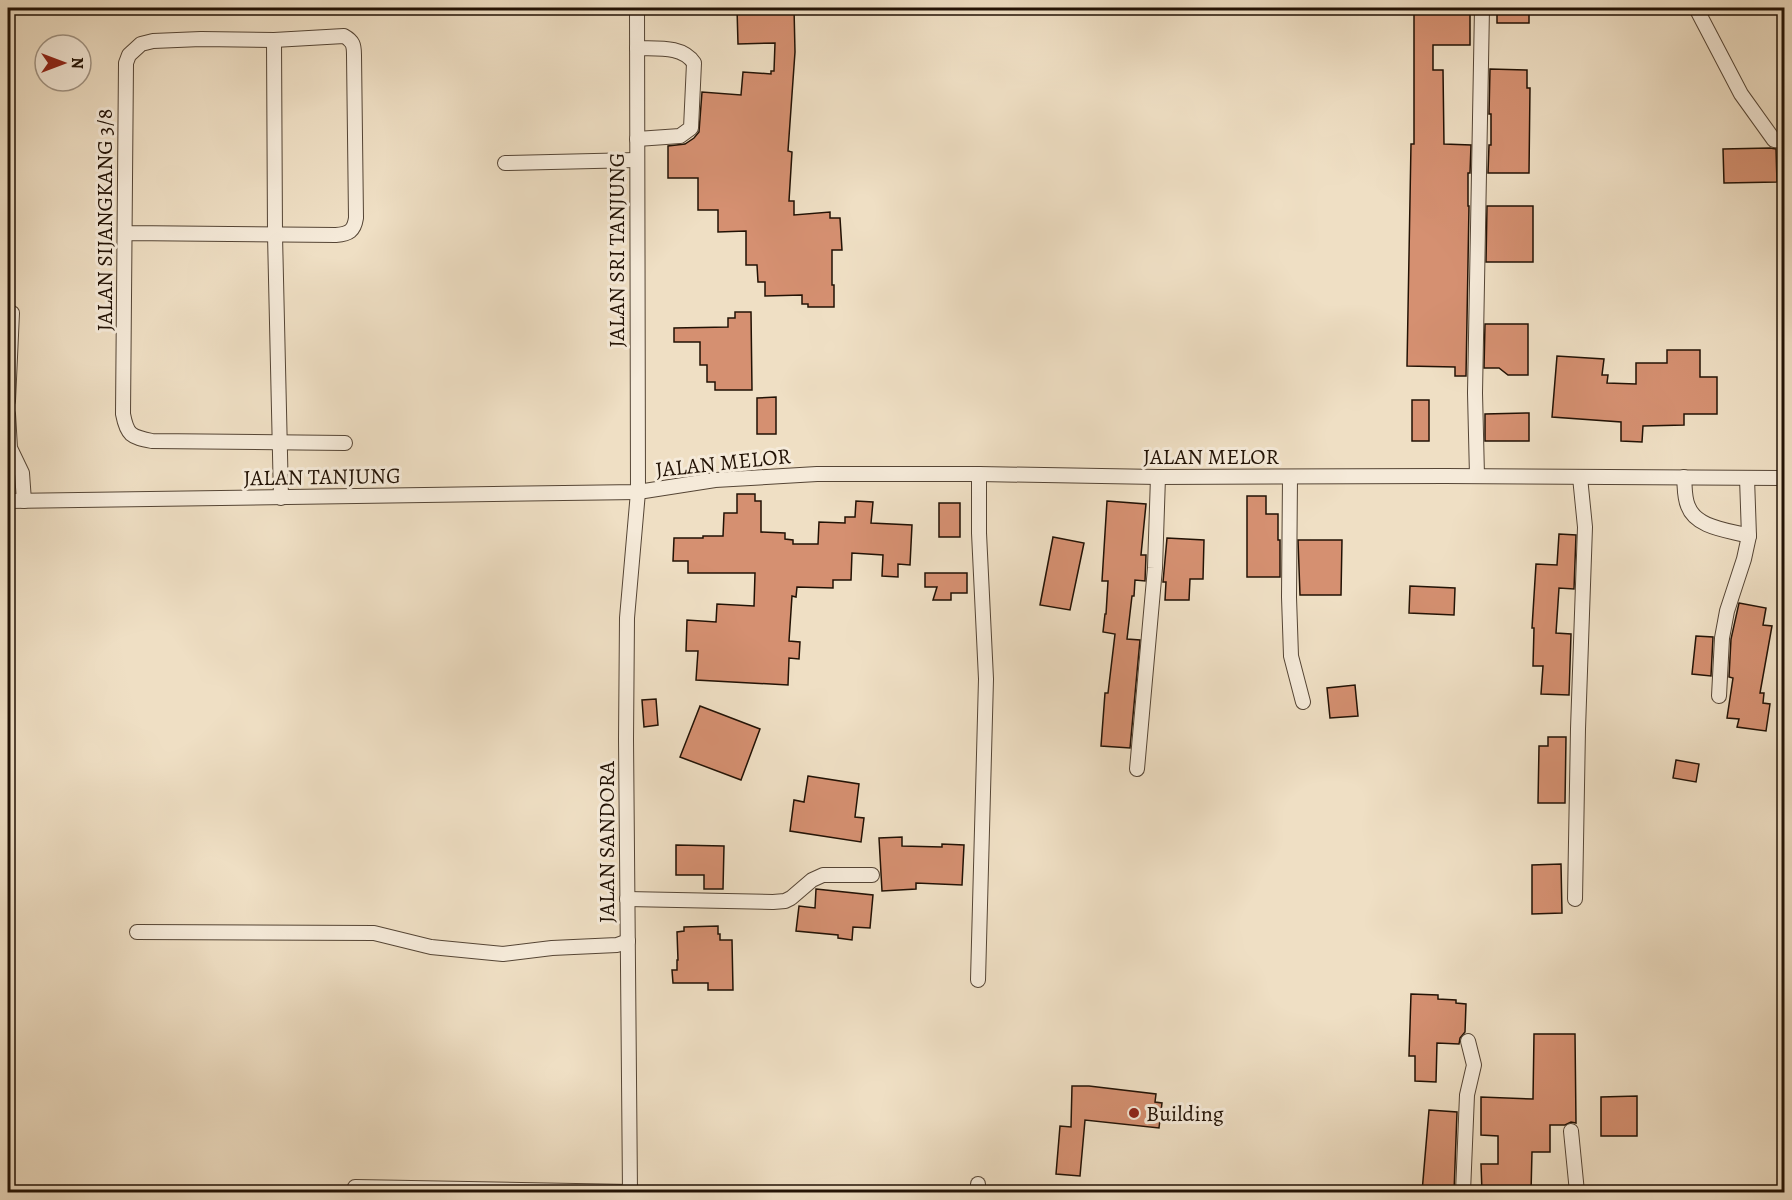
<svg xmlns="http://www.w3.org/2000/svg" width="1792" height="1200" viewBox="0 0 1792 1200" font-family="Alegreya,serif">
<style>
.building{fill:#d59071;stroke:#221205;stroke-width:1.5}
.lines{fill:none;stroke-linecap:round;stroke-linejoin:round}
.minor-casing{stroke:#554535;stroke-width:16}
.minor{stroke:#f5ead9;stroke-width:14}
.poi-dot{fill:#8f2418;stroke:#f5ead9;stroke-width:2}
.labels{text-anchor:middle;stroke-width:6;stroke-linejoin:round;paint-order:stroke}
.street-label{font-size:22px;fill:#221205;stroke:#f5ead9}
.poi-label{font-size:22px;fill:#221205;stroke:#f5ead9;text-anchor:start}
</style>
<rect width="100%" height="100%" fill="#efdfc4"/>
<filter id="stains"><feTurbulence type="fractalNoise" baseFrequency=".00333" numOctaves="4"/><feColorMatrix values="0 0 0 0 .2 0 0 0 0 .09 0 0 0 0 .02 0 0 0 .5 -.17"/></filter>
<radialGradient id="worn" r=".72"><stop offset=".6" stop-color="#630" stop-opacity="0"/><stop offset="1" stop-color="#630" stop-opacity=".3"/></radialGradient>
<g class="building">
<polygon points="737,8 794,8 795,52 788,151 792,152 789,201 794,201 794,215 830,212 830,218 840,218 842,250 832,250 832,285 834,285 834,307 808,307 808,304 802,304 802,295 765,296 765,282 758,282 757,265 746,265 746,231 718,232 718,210 698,210 698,178 668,178 668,146 685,144 694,138 699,132 702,92 741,95 743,72 771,74 771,71 774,71 775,43 738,44"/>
<polygon points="1414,8 1470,8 1470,45 1433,45 1433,70 1443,70 1444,144 1471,145 1470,173 1468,173 1468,206 1469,206 1466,376 1455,376 1455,367 1407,366 1411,144 1414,144"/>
<rect x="1497" y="8" width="32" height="15"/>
<polygon points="1490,69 1527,70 1527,88 1530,88 1529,173 1488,173 1489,145 1491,145 1491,114 1489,114"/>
<polygon points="1770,148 1776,149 1777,182 1724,183 1723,149"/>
<polygon points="1487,206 1533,206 1533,262 1486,262"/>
<polygon points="735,312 751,312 752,390 715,390 715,382 707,382 707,365 700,365 700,342 674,342 674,328 728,327 728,318 735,318"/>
<polygon points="1485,324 1528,324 1528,375 1508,375 1499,368 1484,368"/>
<polygon points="1667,350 1700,350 1700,377 1717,377 1717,414 1684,414 1684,425 1643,426 1642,442 1621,441 1621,422 1552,417 1557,356 1604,359 1602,375 1608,375 1607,383 1636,384 1636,363 1667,363"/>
<polygon points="776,397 776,434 757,434 757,398"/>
<rect x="1412" y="400" width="17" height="41"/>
<polygon points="1529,413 1529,441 1485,441 1485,414"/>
<polygon points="737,494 755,494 755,501 761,501 761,532 785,533 785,539 793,540 793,544 818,544 819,522 845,523 845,517 855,517 856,501 873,502 871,523 912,525 910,565 898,564 898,577 882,576 883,555 852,553 851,580 833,580 833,588 797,587 796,597 792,596 789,641 800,642 799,659 789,658 788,685 696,680 698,651 686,651 687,620 716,622 717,604 754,606 755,573 688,573 688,561 673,561 674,538 703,538 703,536 723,536 724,513 737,513"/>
<polygon points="1247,496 1266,496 1266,514 1278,514 1278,540 1280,540 1280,577 1247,577"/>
<polygon points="1107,501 1146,504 1141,555 1146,555 1145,581 1135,580 1134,596 1132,596 1127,639 1140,640 1130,748 1101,746 1105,693 1108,693 1115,634 1103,632 1105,614 1106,614 1108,581 1102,581"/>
<rect x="939" y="503" width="21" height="34"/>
<polygon points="1559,534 1576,535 1574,589 1559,588 1556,633 1571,634 1569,695 1541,694 1543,666 1533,666 1534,628 1532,628 1536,564 1557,565"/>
<polygon points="1053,537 1084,543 1070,610 1040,605"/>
<polygon points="1167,538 1204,540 1203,579 1190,579 1189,600 1165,600 1166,582 1163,582"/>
<polygon points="1298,540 1342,540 1341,595 1300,595"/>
<polygon points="925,573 967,573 967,593 951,593 951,600 933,600 937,587 925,587"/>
<polygon points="1410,586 1455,588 1454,615 1409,613"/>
<polygon points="1739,603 1766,608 1763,625 1772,626 1760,693 1764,693 1763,703 1770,704 1766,731 1737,727 1739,719 1727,718 1733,678 1729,677 1731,639"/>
<polygon points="1696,636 1713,637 1711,676 1692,674"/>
<polygon points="1355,685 1358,716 1330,718 1327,688"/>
<polygon points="656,699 658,725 644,727 642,700"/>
<polygon points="700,706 760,729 741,780 680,757"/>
<polygon points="1548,737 1566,737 1565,803 1538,803 1539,746 1548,746"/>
<polygon points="1676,760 1699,764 1696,782 1673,778"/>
<polygon points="808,776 859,784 855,817 864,818 861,842 790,831 794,800 804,802"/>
<polygon points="902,837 902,846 942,847 942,844 964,845 962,885 916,883 916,889 882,891 879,838"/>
<polygon points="676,845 724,846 723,889 704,889 704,875 676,875"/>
<polygon points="1561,864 1562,913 1532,914 1532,865"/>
<polygon points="816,889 873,895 870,928 853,927 852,940 838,938 838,935 796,931 799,906 815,908"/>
<polygon points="718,926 718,934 720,934 720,940 732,940 733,990 708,990 708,983 673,983 672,970 677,970 677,960 678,960 677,932 684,931 684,927"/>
<polygon points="1411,994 1438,995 1438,999 1456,1000 1456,1003 1466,1004 1465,1032 1460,1038 1459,1044 1437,1043 1436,1082 1415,1081 1415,1056 1409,1056"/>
<polygon points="1534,1034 1575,1034 1576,1123 1571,1122 1565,1125 1550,1125 1550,1152 1532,1152 1531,1192 1482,1192 1481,1164 1498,1164 1498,1136 1481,1135 1481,1097 1533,1099"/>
<polygon points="1072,1086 1089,1086 1156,1094 1155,1102 1162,1103 1159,1128 1085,1120 1080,1176 1056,1174 1060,1126 1071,1127"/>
<polygon points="1637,1096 1637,1136 1601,1136 1601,1097"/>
<polygon points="1429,1110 1457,1112 1454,1192 1422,1192"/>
</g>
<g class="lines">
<defs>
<g id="minor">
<polyline points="1696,8 1741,94 1774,140 1784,141"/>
<polyline points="274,40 275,235 281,498"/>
<path d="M637,48C656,49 682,45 694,63L691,128L680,136L637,139"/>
<polyline points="505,163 637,160"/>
<path d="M126,233L336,235C349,234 354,231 356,218L354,55C354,45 353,41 344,36L274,40L201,39L153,41L141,44L129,55L126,63L123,414C127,435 131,437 152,441L345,443"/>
<polyline points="8,401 12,313"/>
<polyline points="8,414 10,448 22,473 24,501"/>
<polyline points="1477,476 1475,393 1482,8"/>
<polyline points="1290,477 1289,597 1291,656 1303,702"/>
<path d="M1684,477C1685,486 1684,497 1688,506C1696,528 1728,530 1749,536"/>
<polyline points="8,501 638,492 715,480 817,474 979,474 1158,477 1445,476 1784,478"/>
<polyline points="1719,696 1722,638 1727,611 1744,559 1749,536 1747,478"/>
<polyline points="1137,769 1155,568 1158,477"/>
<polyline points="627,899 773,902 785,901 791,898 812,880 823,875 872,875"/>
<polyline points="1575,899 1578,729 1585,527 1580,477"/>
<polyline points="137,932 374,933 431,947 503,954 552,948 617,945 628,941"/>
<polyline points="978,980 986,679 979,533 979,474"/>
<polyline points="1571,1131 1577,1192"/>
<polyline points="978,1184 978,1192"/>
<polyline points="355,1187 630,1192"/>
<polyline points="630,1192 626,739 627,618 638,492 637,8"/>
<polyline points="1463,1192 1467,1095 1474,1065 1468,1041"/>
</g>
</defs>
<use href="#minor" class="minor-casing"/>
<use href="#minor" class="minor"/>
</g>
<circle class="poi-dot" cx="1134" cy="1113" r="6"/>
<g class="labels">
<g class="street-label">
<text transform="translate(104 220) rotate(-90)" y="8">JALAN SIJANGKANG 3/8</text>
<text transform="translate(616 250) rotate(-90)" y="8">JALAN SRI TANJUNG</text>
<text x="1211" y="464">JALAN MELOR</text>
<text transform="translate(723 462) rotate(-6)" y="8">JALAN MELOR</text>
<text transform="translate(322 476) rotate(-1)" y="8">JALAN TANJUNG</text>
<text transform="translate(606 842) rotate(-90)" y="8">JALAN SANDORA</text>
</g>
<g class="poi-label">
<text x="1146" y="1121">Building</text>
</g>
</g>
<rect width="1792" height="1200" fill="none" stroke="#efdfc4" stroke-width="30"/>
<rect x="9" y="9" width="1774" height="1182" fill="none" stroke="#221205" stroke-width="3"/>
<rect x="15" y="15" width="1762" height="1170" fill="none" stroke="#221205" stroke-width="1.5"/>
<g transform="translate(63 63) rotate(90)"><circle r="28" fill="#f5ead9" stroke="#a19484" stroke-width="1.5"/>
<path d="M0-4.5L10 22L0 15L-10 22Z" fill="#8f2418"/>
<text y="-9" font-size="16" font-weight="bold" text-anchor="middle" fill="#221205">N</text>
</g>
<rect width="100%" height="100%" filter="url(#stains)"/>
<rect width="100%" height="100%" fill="url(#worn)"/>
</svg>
